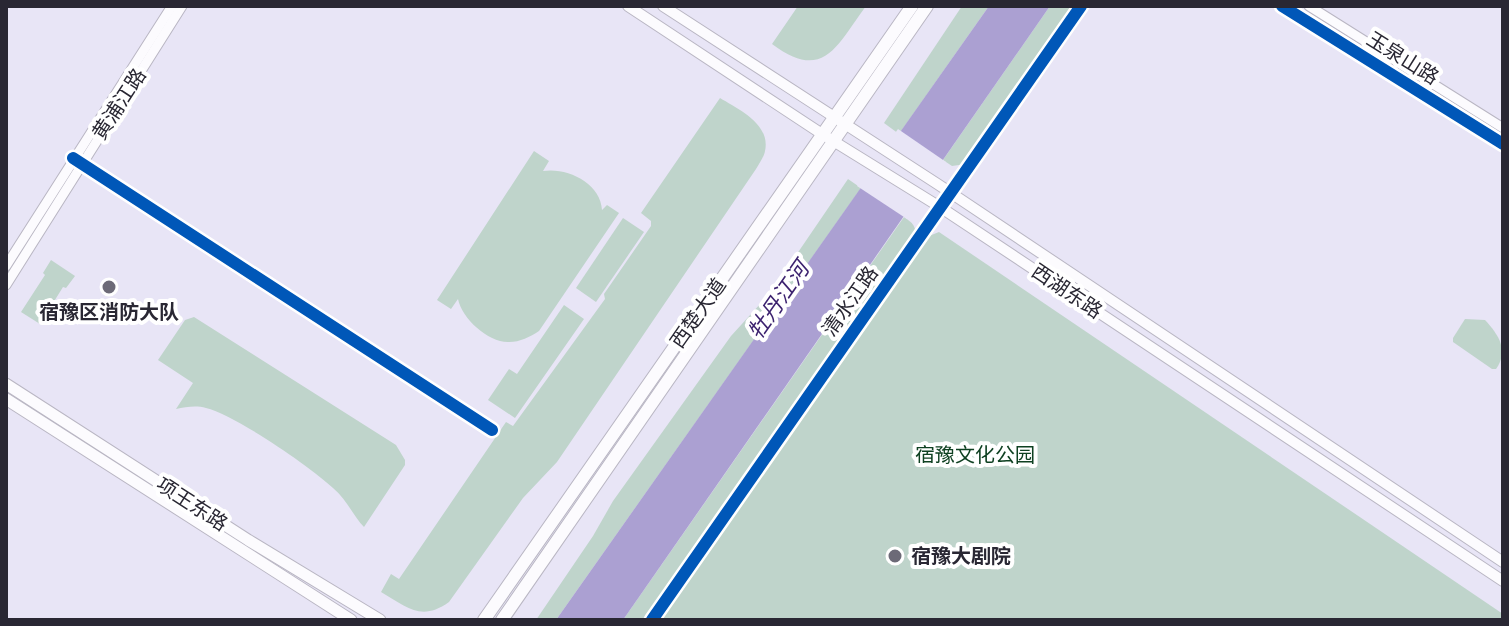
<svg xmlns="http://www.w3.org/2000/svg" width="1509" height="626" viewBox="0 0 1509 626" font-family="'DejaVu Sans','Noto Sans SC',sans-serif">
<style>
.green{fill:#bfd4cb}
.water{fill:#aba0d2}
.pier{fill:#e8e5f6}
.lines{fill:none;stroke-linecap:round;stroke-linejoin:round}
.minor-casing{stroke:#b9b6c3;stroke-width:9}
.tertiary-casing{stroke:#b9b6c3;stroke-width:11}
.secondary-casing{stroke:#b9b6c3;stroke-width:12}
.primary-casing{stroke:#b9b6c3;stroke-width:13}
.trunk-casing{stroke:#b9b6c3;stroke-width:14}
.minor{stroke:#fcfbfe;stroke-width:7}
.tertiary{stroke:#fcfbfe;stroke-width:9}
.secondary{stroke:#fcfbfe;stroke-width:10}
.primary{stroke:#fcfbfe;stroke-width:11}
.trunk{stroke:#fcfbfe;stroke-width:12}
.cycleway-casing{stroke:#fff;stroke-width:17}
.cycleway{stroke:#0057b8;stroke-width:12}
.poi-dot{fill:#6c6a77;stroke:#fff;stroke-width:3}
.labels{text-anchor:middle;stroke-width:8;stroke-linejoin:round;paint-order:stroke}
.street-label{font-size:20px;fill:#292733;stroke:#fff}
.poi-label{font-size:20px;font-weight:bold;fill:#292733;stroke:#fff}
.park-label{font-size:20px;fill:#0e4021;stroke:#fff}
.water-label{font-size:22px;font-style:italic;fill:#3c226f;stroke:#fff}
</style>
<rect width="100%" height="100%" fill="#e8e5f6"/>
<g class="green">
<path d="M798,6H866C837,45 824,83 772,44Z"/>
<polygon points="962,6 989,6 899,134 884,123"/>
<polygon points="1050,6 1079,6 966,164 952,166 943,160"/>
<path d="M720,98C738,109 771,124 765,151C764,157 759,164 756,169L557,462L523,498L449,602C421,622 407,607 381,592L391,574L399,579L506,422L513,426L605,299L604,294L651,226V221L641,213Z"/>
<path d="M534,151L549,161L543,171C567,167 601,183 602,210L607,205L619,213L539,331C530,337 520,342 509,342C489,343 462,319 458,299L451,309L437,300Z"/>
<polygon points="848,179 861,188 556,620 536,620 593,536 613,501 731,336 771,292"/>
<path d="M904,217C913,223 916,226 916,238L647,620H623Z"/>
<polygon points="623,218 644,232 596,302 576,288"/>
<polygon points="939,232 1503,614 1503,620 660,620 929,236"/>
<polygon points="51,260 75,276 66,288 63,287 40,324 21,312 45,275 43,273"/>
<polygon points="564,305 584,319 515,418 488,400 509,369 517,374"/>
<path d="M194,317L396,445L405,460V465L364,527C354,517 347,500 333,488C311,467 235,415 206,408C196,405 186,407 176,409L193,383L158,360L185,320Z"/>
<path d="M1465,319L1485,320C1499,335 1509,351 1496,369H1492L1453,342V338Z"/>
</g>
<polygon class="water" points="989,6 1050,6 623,620 556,620"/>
<polygon class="pier" points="898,129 946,162 907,219 857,186"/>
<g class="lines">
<defs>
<polyline id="minor" points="79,161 492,430"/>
<g id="tertiary">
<polyline points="1282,6 1503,144"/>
<polyline points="1309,6 1503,128"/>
<polyline points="6,266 172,6"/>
<polyline points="6,285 182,6"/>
<polyline points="652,620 1081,6"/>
</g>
<g id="secondary">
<polyline points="628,6 822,134 940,207 1503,581"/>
<polyline points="663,6 939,185 1503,562"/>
</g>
<g id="primary">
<polyline points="6,384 248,540 380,620"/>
<polyline points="6,399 351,620"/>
</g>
<g id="trunk">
<polyline points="484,620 912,6"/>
<polyline points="502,620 927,6"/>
</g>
</defs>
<use href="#minor" class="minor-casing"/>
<use href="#tertiary" class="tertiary-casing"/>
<use href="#secondary" class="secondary-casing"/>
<use href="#primary" class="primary-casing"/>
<use href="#trunk" class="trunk-casing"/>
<use href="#minor" class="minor"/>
<use href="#tertiary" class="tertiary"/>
<use href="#secondary" class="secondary"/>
<use href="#primary" class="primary"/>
<use href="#trunk" class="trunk"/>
<defs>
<g id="cycleway">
<polyline points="1282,6 1503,144"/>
<polyline points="73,158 492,430"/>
<polyline points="652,620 1081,6"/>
</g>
</defs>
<use href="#cycleway" class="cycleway-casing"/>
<use href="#cycleway" class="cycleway"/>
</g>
<g class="poi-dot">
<circle cx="109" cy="287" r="8"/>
<circle cx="895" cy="556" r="8"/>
</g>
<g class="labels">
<g class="street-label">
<text transform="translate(1403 58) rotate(32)" y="7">玉泉山路</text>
<text transform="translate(119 104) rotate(-57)" y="7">黄浦江路</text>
<text transform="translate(1067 291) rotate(34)" y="7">西湖东路</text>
<text transform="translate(850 301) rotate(-55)" y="7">清水江路</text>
<text transform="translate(698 313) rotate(-55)" y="7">西楚大道</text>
<text transform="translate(192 504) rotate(33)" y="7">项王东路</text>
</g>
<g class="poi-label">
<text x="109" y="319">宿豫区消防大队</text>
<text x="911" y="563" text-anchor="start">宿豫大剧院</text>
</g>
<g class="park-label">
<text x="975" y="462">宿豫文化公园</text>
</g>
<g class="water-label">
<text transform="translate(778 300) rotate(-55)" y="8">牡丹江河</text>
</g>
</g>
<rect width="1509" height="626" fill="none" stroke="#292733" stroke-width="16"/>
</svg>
